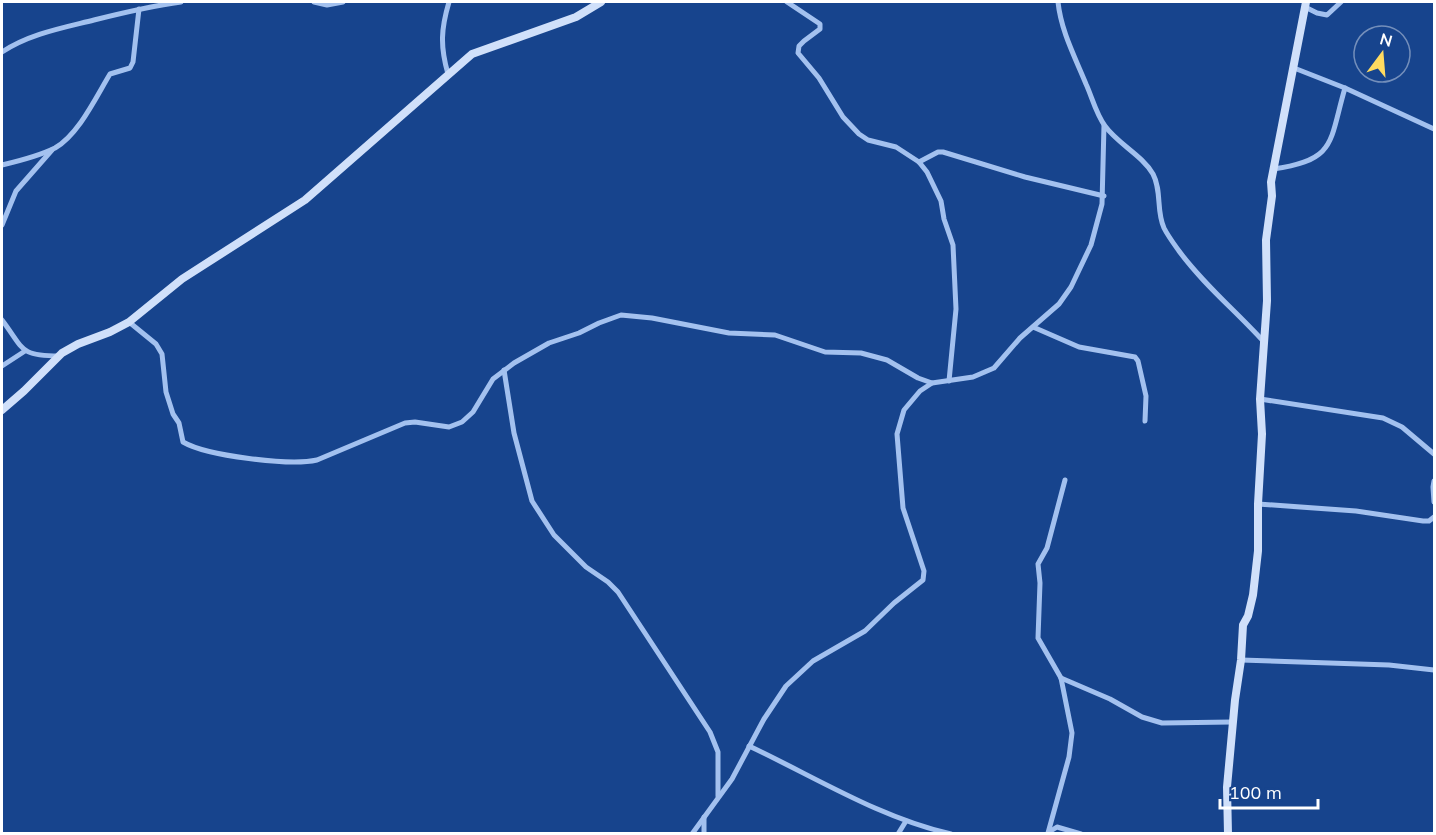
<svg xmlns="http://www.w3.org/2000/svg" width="1436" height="835" viewBox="0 0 1436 835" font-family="Mulish,sans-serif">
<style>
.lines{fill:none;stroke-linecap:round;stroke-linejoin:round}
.street{stroke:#a3c1ef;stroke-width:5}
.secondary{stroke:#d0e0fa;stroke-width:8}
</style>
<rect width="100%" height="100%" fill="#17448d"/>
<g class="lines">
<g class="street">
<polyline points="314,2 327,5 343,2"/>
<polyline points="787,2 820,24 820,29 804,41 799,46 798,53 819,78 843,117 859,134 868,140 896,147 919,162 927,172 941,201 944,219 953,245 956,309 949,381"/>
<path d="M1058,2C1061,31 1075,57 1086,84C1092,97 1096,114 1105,126C1118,144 1142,155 1153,174C1162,191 1156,211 1164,228C1168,236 1174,244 1179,251C1204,285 1236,311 1264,342"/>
<polyline points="1305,7 1317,13 1327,15 1341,2"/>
<path d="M2,52C29,34 62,28 94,20C122,13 151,6 181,2"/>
<polyline points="1294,68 1345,88 1434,129"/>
<path d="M448,74C440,46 441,29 449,2"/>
<polyline points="919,162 938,152 943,152 1025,177 1104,196"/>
<path d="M2,165C19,161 39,156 55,148C79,134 96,97 110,74L130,68L133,62L139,9"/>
<path d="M1273,169C1337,160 1329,142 1345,88"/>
<polyline points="2,225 16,191 52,150"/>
<path d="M2,320C24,349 19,356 59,356"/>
<path d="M129,322L156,344L162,354L166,392L173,414L179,423L183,442C207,456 290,466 317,460L405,423L415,422L449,427L462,422L473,412L493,379L514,363L549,343L579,333L599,323L621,315L652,318L729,333L775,335L825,352L861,353L887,360L918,378L932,383"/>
<polyline points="1033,327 1079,347 1135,357 1138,361 1146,396 1145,421"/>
<polyline points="2,366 25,351"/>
<polyline points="504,370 514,433 532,501 554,535 586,567 608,582 618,592 710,732 718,752 718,796"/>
<polyline points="1260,399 1383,418 1402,427 1434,454"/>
<polyline points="1434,481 1433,487 1434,502"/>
<polyline points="1258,504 1356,511 1423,521 1429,521 1434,517"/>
<polyline points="1241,660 1389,665 1434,670"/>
<polyline points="1061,678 1110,699 1142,717 1162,723 1232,722"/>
<path d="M749,746C815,777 880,818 951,834"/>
<polyline points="704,817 704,834"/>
<polyline points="1049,832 1057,827 1081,834"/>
<polyline points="1048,833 1069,757 1072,733 1061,678 1038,638 1040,583 1038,564 1047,548 1065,480"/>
<polyline points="692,834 732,779 764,719 786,686 813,661 865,631 894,603 923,580 924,571 903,508 897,434 904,410 920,391 932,383 973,377 994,368 1020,338 1059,304 1071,287 1091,245 1102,204 1104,125"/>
<polyline points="898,834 906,821"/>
</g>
<g class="secondary">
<polyline points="2,410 24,391 62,353 78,344 110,332 129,322 182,279 305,200 472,54 576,17 601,2"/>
<polyline points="1228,834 1227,787 1235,700 1241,660 1243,625 1248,616 1253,595 1258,551 1258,504 1262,434 1260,399 1267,301 1266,240 1272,196 1271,182 1306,2"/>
</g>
</g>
<rect width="1436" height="835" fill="none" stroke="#ffffff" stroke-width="6"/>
<g transform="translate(1382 54) rotate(16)"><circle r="28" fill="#17448d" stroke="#748fbb" stroke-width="1.5"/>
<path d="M0-4.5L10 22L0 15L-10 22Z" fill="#ffdb60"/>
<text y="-9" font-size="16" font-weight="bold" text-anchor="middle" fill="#ffffff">N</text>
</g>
<path d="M1220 799v9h98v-9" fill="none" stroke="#ffffff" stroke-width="3"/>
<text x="1229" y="799" font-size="18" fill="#ffffff" stroke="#17448d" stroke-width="4.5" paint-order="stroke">100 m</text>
</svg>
